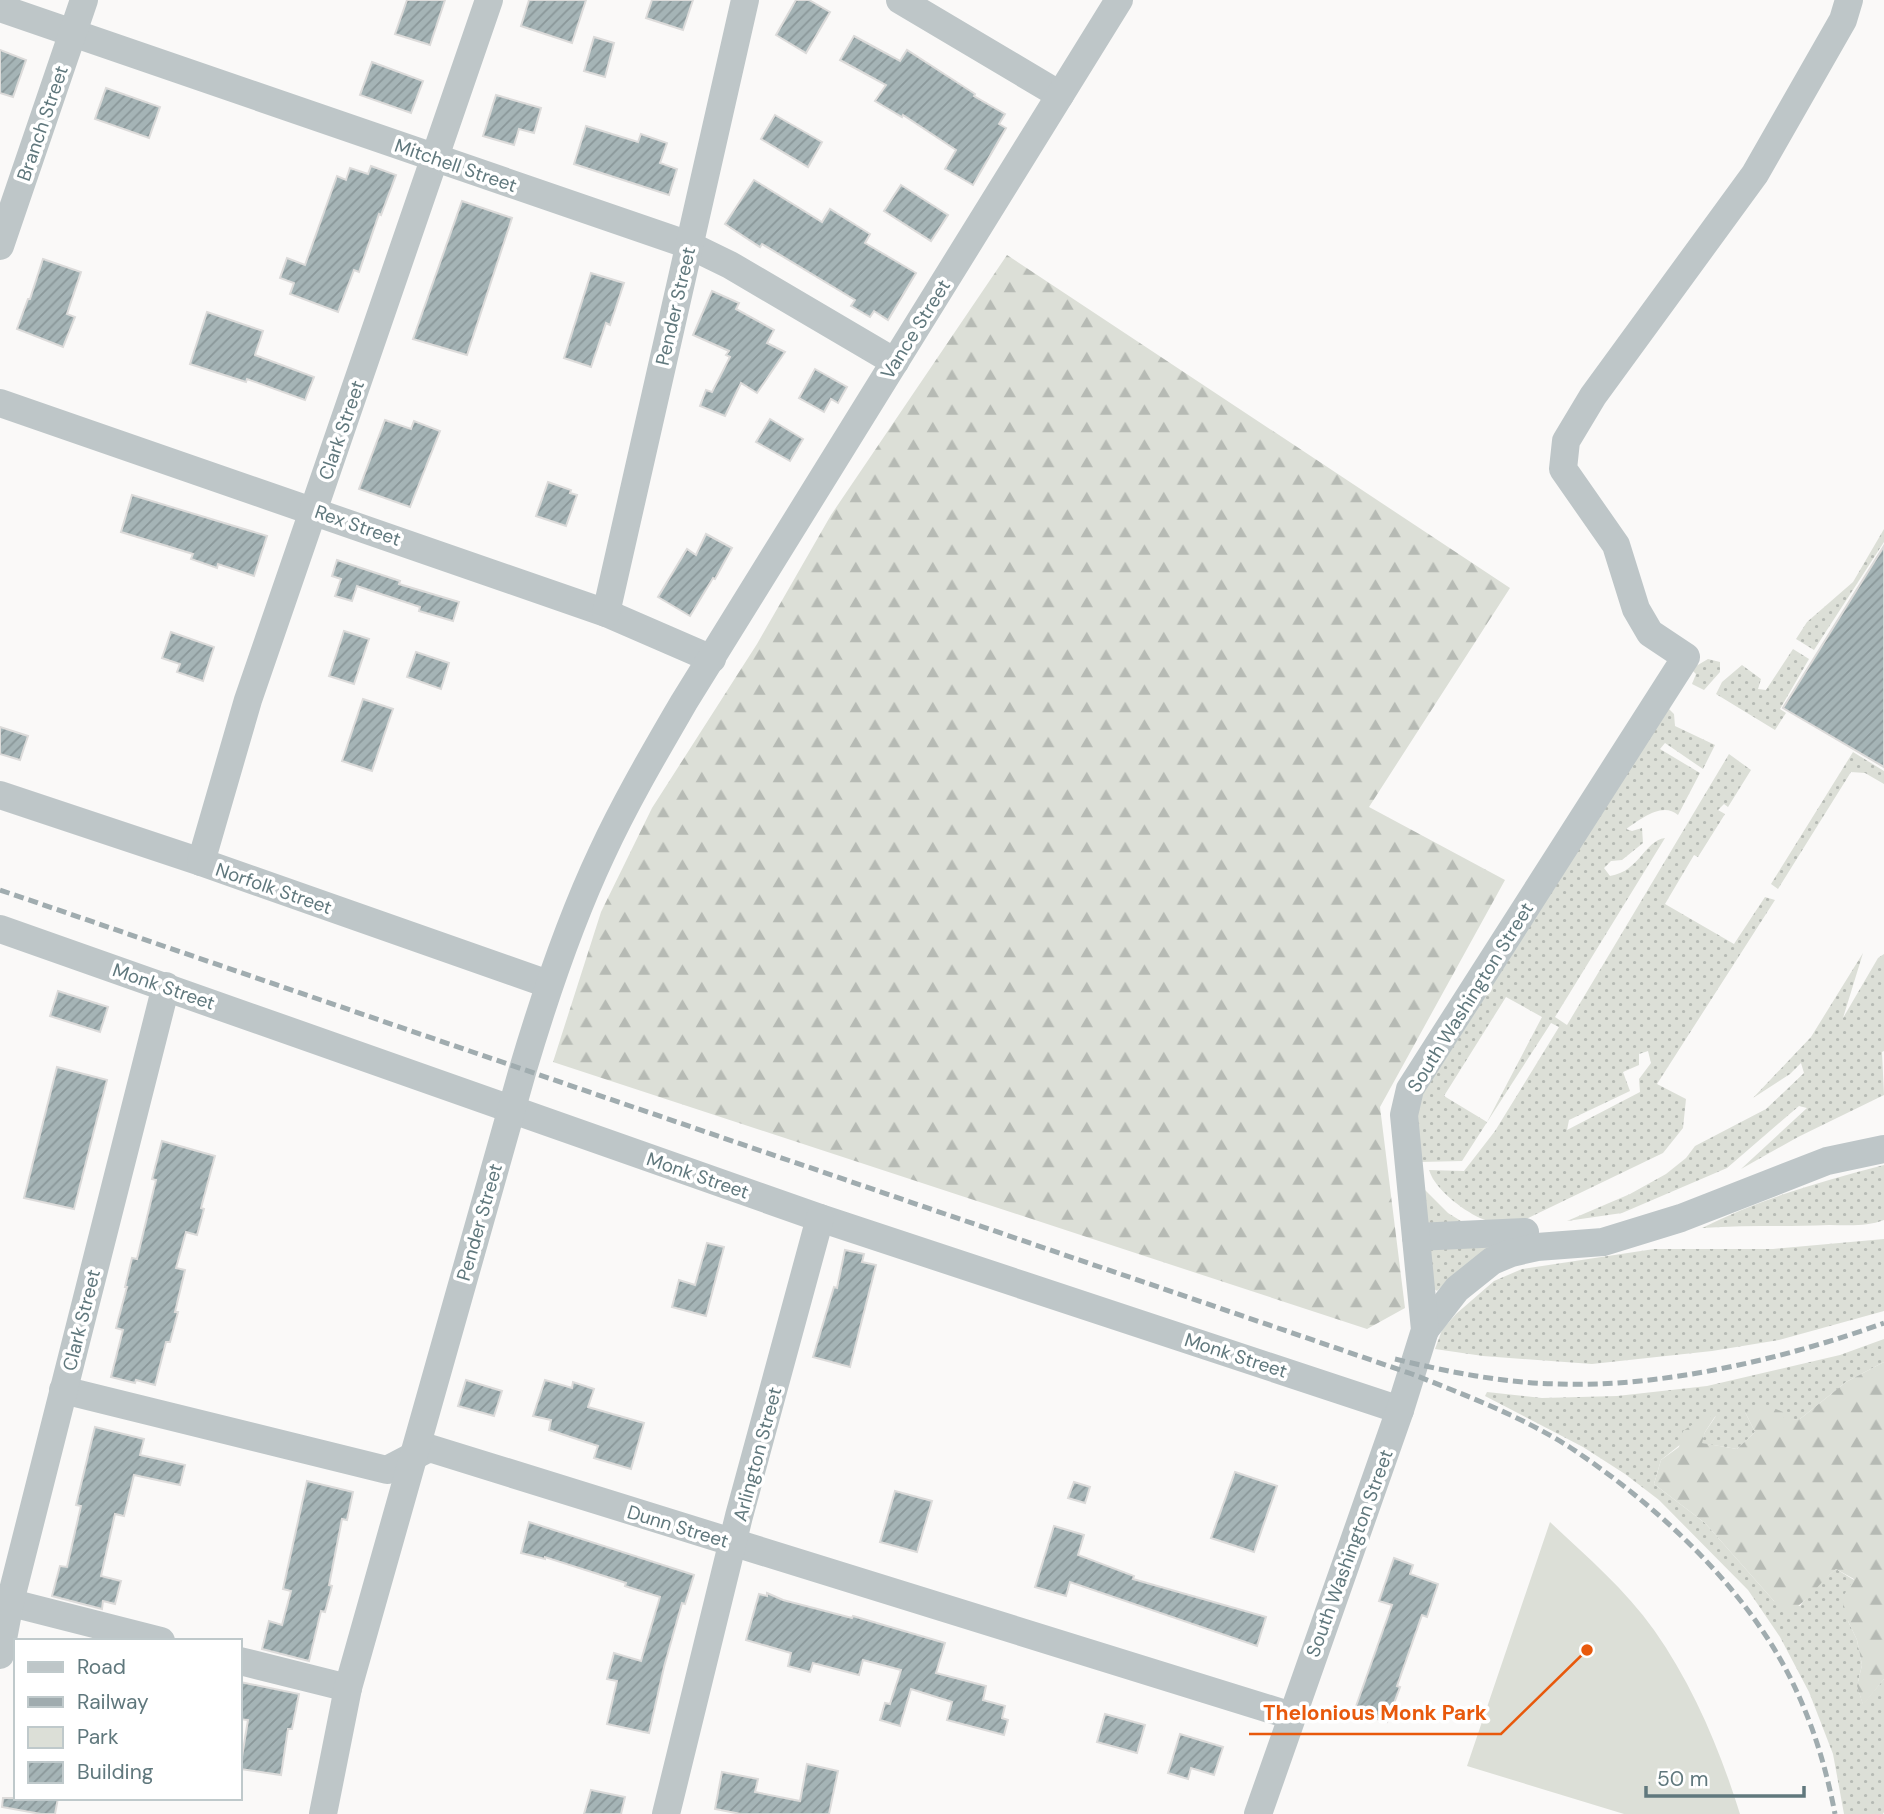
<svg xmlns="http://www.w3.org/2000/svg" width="1884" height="1814" viewBox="0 0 1884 1814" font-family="'DM Sans',sans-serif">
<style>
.grass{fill:url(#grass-dots);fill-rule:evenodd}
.forest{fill:url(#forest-firs)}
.park{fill:#dcdfd7}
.building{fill:url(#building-hatch);stroke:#dcdbda;stroke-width:2}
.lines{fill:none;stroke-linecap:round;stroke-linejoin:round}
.minor{stroke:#bec6c8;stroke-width:28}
.rail{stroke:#a0acaf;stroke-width:5;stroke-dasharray:10 5;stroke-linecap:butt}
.labels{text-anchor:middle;stroke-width:7;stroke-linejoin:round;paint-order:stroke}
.street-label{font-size:19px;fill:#60787d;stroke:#fff}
.leader{fill:none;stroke:#e8590c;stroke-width:2.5}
.callout-dot{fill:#e8590c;stroke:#fff;stroke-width:2.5}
.callout-label{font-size:21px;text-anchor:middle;font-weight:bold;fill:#e8590c;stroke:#fff;stroke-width:7;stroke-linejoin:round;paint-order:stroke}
</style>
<defs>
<pattern id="grass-dots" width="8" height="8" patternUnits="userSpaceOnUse" patternTransform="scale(1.75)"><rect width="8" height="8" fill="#dcdfd7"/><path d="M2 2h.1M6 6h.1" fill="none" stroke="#b6bab4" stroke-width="1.8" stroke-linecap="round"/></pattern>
<pattern id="forest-firs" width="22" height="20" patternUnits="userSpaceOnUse" patternTransform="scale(1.75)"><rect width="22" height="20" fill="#dcdfd7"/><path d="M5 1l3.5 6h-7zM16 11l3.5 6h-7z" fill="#b6bab4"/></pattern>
<pattern id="building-hatch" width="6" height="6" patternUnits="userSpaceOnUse" patternTransform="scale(1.75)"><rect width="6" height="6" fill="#a5b4b6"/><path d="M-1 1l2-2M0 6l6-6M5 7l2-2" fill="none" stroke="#8a9799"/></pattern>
</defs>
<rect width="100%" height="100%" fill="#faf9f8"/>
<g class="grass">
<polygon points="1884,529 1884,542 1814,650 1796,639 1807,622 1853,582"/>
<polygon points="1793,649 1809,659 1780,709 1786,713 1775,730 1716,694 1722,682 1742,665 1761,679 1758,689 1766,690"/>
<polygon points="1708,659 1720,662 1720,672 1704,690 1692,684 1696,674 1691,669"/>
<path d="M1668,708L1674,714L1675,726L1715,745L1703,769L1665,743L1660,749L1700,773L1678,815C1662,801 1640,820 1626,829L1632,831L1642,828L1643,843L1622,860L1611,861L1604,868L1610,876C1640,871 1644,841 1665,838L1555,1017L1567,1025L1729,754L1751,770L1728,807L1724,804L1718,810L1725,814L1698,857L1694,855L1665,904L1734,944L1765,897L1775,900L1657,1084L1686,1099L1683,1128L1663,1153L1518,1223C1506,1223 1492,1223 1480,1218C1461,1209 1435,1189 1429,1170L1464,1171L1495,1131L1559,1027L1551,1023L1462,1161L1420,1162L1415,1119L1421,1097ZM1506,997L1542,1017L1487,1122L1444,1096ZM1648,1051L1651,1063L1639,1079L1640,1092L1567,1130L1569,1120L1630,1091L1623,1072L1639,1065V1054Z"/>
<polygon points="1853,752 1884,771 1884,784 1865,773 1851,772 1778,889 1771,884"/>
<polygon points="1863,953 1843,1018 1878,958 1884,954 1884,1051 1882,1052 1884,1095 1798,1137 1741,1169 1807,1108 1799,1106 1727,1168 1622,1213 1567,1221 1630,1194 1666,1174 1686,1158 1695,1146 1766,1109 1804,1073 1801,1063 1790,1074 1753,1098 1811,1037"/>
<path d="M1884,1165V1220C1866,1227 1848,1225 1829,1225C1787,1227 1744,1225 1702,1228C1759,1199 1822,1181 1884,1165Z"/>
<polygon points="1420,1185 1448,1213 1469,1226 1424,1228"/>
<polygon points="1884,1239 1884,1311 1779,1340 1712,1351 1592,1364 1483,1356 1435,1349 1442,1330 1456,1314 1494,1281 1522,1269 1654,1249 1773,1249"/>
<polygon points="1500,1241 1462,1268 1437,1291 1433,1288 1428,1248"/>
<polygon points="1884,1339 1884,1362 1846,1382 1800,1419 1784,1421 1745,1412 1755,1432 1737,1449 1701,1443 1705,1432 1716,1416 1661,1460 1654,1484 1705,1523 1774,1601 1800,1606 1816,1586 1836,1569 1854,1580 1848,1621 1857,1640 1862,1665 1857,1686 1863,1704 1884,1679 1884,1812 1883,1814 1844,1814 1833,1754 1809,1692 1780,1637 1748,1590 1659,1500 1625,1474 1583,1447 1485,1396 1487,1392 1542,1398 1617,1396 1707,1386 1840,1355"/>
</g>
<g class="forest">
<polygon points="1007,255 1510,588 1369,807 1505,880 1380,1107 1405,1308 1367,1329 553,1062 601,912 652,808 757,644 831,515"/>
<path d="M1884,1362V1679L1863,1705L1857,1686L1862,1665L1857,1640L1848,1621L1842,1598L1854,1579L1836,1569C1820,1582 1808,1601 1791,1611L1774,1601L1705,1523L1654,1484L1661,1460L1679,1447L1683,1431L1702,1418L1716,1415L1705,1432L1702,1443L1737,1449L1755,1432L1745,1412L1769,1406L1783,1412L1784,1420L1800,1419L1846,1382Z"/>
</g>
<path class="park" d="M1550,1522C1586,1556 1625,1589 1654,1630C1693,1685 1720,1750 1740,1814H1624L1467,1766Z"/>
<g class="building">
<polygon points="407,0 445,0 430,45 395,34"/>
<polygon points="529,0 586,0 572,43 521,26"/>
<polygon points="652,0 693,0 683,30 646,18"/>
<polygon points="796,0 809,0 830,12 806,53 776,35"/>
<polygon points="854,36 900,61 907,50 975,94 974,96 1005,114 999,124 1006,128 973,185 945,169 956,150 903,115 902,117 875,101 886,85 840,60"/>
<polygon points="594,37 614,43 605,77 584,71"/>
<polygon points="0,50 26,60 13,97 0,93"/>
<polygon points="372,62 423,81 411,113 360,95"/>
<polygon points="106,88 160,107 149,138 95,119"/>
<polygon points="496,95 541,108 534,133 519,129 514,145 483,136"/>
<polygon points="775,115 822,142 808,167 761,139"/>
<polygon points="586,126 638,142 641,134 667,143 660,163 677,169 669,195 574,164"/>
<polygon points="371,166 396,175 381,215 379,214 359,272 354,270 338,312 290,294 294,283 280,278 287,258 305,265 337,176 346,180 350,168 368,174"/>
<polygon points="754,180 822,222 830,209 870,234 865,243 916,273 888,320 874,311 870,317 851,306 855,300 762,244 760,247 725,224"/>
<polygon points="901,185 948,215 931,241 884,211"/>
<polygon points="462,201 512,218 467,355 413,339"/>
<polygon points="43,259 81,272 67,314 75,317 63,347 17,329 28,299 30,299"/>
<polygon points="591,273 624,283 610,325 606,323 591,367 564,358"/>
<polygon points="712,291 739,303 736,309 774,330 767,343 785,352 757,393 741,383 725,416 700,406 706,390 712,392 730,357 726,355 729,351 693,335"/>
<polygon points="207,312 263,331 255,355 314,377 305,400 247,379 246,382 190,364"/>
<polygon points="815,369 847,387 838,403 831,399 824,412 799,398"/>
<polygon points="770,419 803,439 790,461 756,442"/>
<polygon points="385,420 411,429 414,421 440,431 410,507 359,489"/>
<polygon points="548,482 571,490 570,493 577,495 566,526 536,516"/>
<polygon points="132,495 267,536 254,576 218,564 217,568 191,559 193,554 121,532"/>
<polygon points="706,534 732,548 715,579 713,578 690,616 658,597 687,549 696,555"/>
<polygon points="1884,546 1884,767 1783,708"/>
<polygon points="337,560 400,581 399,584 459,602 453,621 419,611 420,607 357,586 352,601 335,596 341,579 332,576"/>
<polygon points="344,631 369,639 354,684 329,676"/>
<polygon points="171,632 214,647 203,681 177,672 180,664 162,658"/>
<polygon points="416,652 449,663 441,689 407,677"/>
<polygon points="363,699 393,709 372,771 342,761"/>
<polygon points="0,727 28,736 20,760 0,754"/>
<polygon points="58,991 108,1007 100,1032 50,1016"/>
<polygon points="57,1067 107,1080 74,1209 24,1198"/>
<polygon points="162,1141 215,1156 201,1208 204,1209 197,1235 186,1232 176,1268 185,1270 175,1312 178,1312 170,1342 166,1342 155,1385 136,1380 135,1383 111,1377 123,1330 116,1328 127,1287 125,1287 132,1258 137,1259 156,1180 152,1179"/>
<polygon points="707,1243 724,1247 706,1316 672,1307 679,1280 695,1285"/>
<polygon points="845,1250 864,1254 862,1262 876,1265 850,1367 813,1357 834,1287 837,1288"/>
<polygon points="466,1380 502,1391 494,1416 458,1406"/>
<polygon points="545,1380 572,1388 573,1382 594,1389 588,1407 644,1423 631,1469 594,1458 598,1446 549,1430 551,1420 533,1416"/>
<polygon points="95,1427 144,1439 140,1455 185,1465 180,1485 134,1475 124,1516 115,1514 101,1576 121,1581 115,1604 103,1601 102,1609 52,1596 60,1566 67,1567 81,1506 76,1505"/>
<polygon points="1235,1472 1277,1486 1254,1552 1211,1538"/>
<polygon points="307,1481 353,1492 347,1520 342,1519 329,1585 332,1586 325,1612 321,1611 309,1661 262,1649 269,1621 282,1625 291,1591 283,1589"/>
<polygon points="1074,1482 1090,1487 1085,1503 1068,1498"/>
<polygon points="895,1491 932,1501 917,1552 880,1542"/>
<polygon points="529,1522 694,1575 685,1604 682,1603 664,1667 649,1733 607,1724 617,1681 607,1679 614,1653 641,1661 660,1597 625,1586 626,1583 545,1557 545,1559 521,1553"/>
<polygon points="1054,1526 1084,1535 1078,1555 1134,1576 1133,1579 1266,1617 1257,1646 1070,1582 1066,1596 1035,1587"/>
<polygon points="1394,1558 1413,1565 1410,1574 1438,1584 1427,1617 1422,1615 1397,1686 1400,1687 1387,1722 1354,1712 1392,1605 1379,1601"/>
<polygon points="767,1593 783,1600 852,1618 853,1616 945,1643 936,1673 986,1686 983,1700 1005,1706 1002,1718 1008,1720 1004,1735 947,1720 952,1702 911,1689 900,1726 880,1720 885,1703 890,1704 901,1670 863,1660 859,1675 813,1663 810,1672 788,1666 791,1653 746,1640 759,1594 767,1596"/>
<polygon points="240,1682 299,1694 292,1729 288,1729 281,1775 240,1769 248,1720 240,1719"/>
<polygon points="1105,1714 1145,1725 1137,1753 1097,1742"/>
<polygon points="1180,1734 1223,1747 1214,1775 1191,1768 1188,1779 1168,1773"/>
<polygon points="807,1764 838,1771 829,1814 741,1814 715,1809 722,1772 758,1779 755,1792 800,1801"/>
<polygon points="591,1790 625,1797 621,1814 584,1814"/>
<polygon points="3,1798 58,1798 55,1814 41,1814 2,1807"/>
</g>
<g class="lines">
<g class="minor">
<polyline points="900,0 1060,95"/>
<polyline points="0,8 689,245 730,265 895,362"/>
<polyline points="0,246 84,0"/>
<polyline points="0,403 606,613 712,659"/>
<polyline points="606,613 745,0"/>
<polyline points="0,795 201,862 548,984"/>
<polyline points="201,862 248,700 489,0"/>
<polyline points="0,929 820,1218 1400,1410"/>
<polyline points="1416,1237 1525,1232"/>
<polyline points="1425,1330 1457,1289 1492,1261 1511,1253 1537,1247 1603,1242 1681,1218 1827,1161 1884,1149"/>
<polyline points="63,1390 387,1470 429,1448 1292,1716"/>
<polyline points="0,1600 161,1641"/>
<polyline points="0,1655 10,1602 166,986"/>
<polyline points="240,1661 348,1688"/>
<path d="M323,1814L348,1688L523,1069C545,995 569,923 602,853C626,801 655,752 684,702L1119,0"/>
<polyline points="666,1814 739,1516 820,1218"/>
<polyline points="1258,1814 1400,1410 1425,1330 1404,1115 1410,1089 1686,657 1650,633 1636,609 1616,545 1563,469 1566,441 1593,396 1755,174 1843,20 1849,0"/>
</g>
<g class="rail">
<path d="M0,890L1412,1374C1465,1395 1523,1417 1571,1448C1660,1507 1753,1594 1797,1692C1815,1731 1827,1772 1835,1814"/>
<path d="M1395,1359C1449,1372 1503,1383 1559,1384C1661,1388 1788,1358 1884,1323"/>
</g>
</g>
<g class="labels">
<g class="street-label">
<text transform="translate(42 123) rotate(-71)" y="7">Branch Street</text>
<text transform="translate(456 165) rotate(19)" y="7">Mitchell Street</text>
<text transform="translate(675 306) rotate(-77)" y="7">Pender Street</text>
<text transform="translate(915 329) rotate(-58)" y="7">Vance Street</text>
<text transform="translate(341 430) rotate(-71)" y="7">Clark Street</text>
<text transform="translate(358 525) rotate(19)" y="7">Rex Street</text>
<text transform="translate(274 888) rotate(19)" y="7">Norfolk Street</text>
<text transform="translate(164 986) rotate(19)" y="7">Monk Street</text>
<text transform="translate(1470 997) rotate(-58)" y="7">South Washington Street</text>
<text transform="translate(698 1175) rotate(19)" y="7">Monk Street</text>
<text transform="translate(479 1222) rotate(-74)" y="7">Pender Street</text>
<text transform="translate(81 1320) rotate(-76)" y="7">Clark Street</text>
<text transform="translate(1236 1355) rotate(18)" y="7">Monk Street</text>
<text transform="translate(757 1454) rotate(-75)" y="7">Arlington Street</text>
<text transform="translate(678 1526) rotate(17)" y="7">Dunn Street</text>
<text transform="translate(1349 1553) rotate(-70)" y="7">South Washington Street</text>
</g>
</g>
<path class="leader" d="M1587 1650L1501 1734H1249"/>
<circle class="callout-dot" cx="1587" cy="1650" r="7"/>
<g class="callout-label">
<text x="1375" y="1720">Thelonious Monk Park</text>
</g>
<rect x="14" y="1639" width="228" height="161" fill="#ffffff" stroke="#bfc9cb" stroke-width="2"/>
<rect x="28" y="1662" width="35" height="10" fill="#bec6c8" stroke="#bfc9cb" stroke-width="2"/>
<text x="77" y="1674" font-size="21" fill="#60787d">Road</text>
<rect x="28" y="1697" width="35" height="10" fill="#a0acaf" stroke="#bfc9cb" stroke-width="2"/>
<text x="77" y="1709" font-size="21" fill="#60787d">Railway</text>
<rect x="28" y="1727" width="35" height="21" fill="#dcdfd7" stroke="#bfc9cb" stroke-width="2"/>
<text x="77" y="1744" font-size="21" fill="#60787d">Park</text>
<rect x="28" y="1762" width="35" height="21" fill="url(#building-hatch)" stroke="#bfc9cb" stroke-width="2"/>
<text x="77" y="1779" font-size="21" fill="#60787d">Building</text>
<path d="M1646 1786v10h158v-10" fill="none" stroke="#60787d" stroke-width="3.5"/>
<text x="1657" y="1786" font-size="21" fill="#60787d" stroke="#ffffff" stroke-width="5" paint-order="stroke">50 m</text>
</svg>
